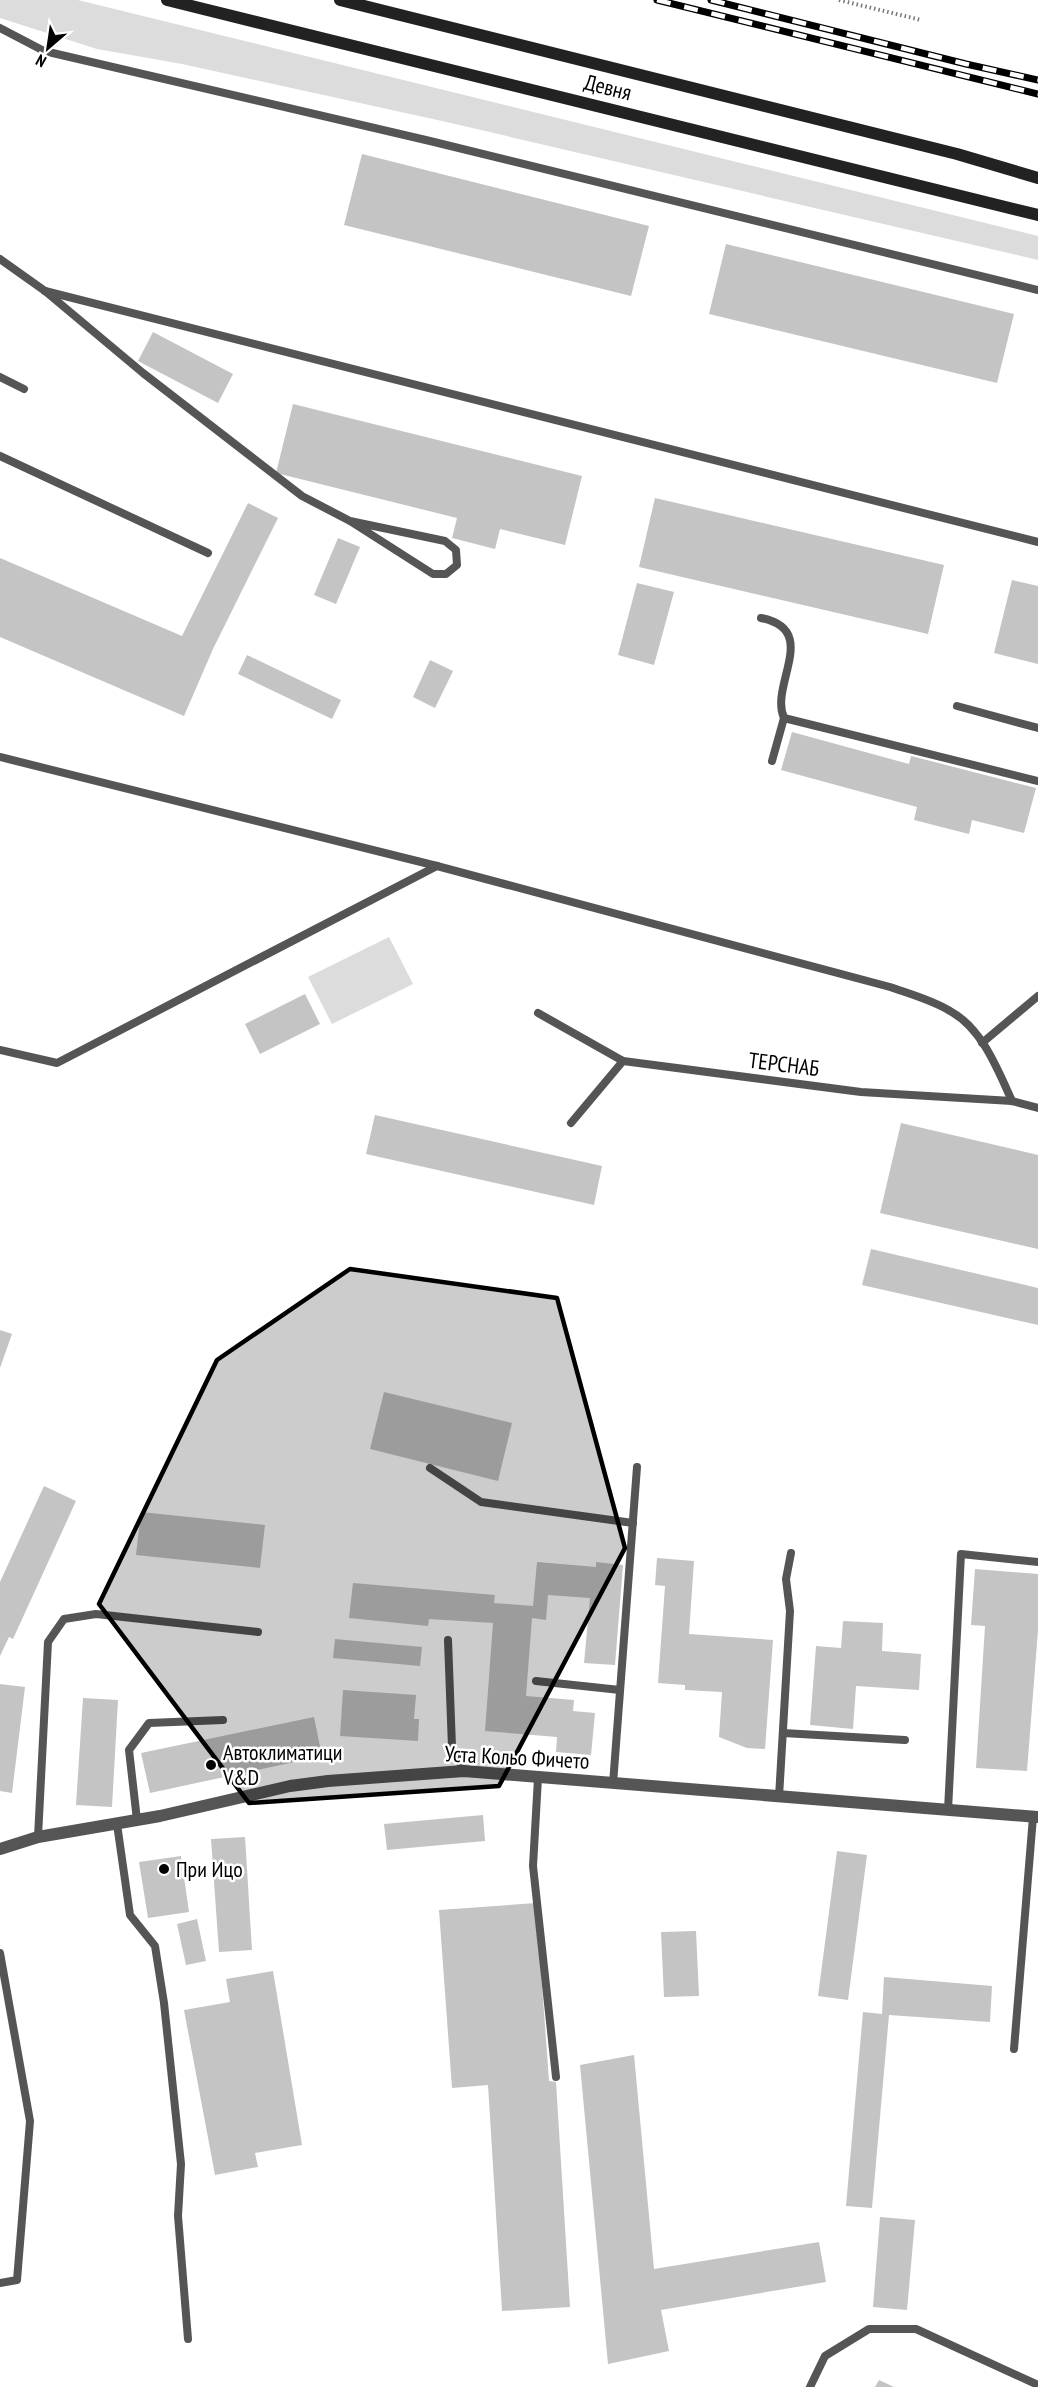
<svg xmlns="http://www.w3.org/2000/svg" width="1038" height="2387" viewBox="0 0 1038 2387" font-family="'PT Sans Narrow',sans-serif">
<style>
.green{fill:#dcdcdc}
.building{fill:#c4c4c4}
.lines{fill:none;stroke-linecap:round;stroke-linejoin:round}
.path{stroke:#777;stroke-width:4;stroke-dasharray:1.5 3;stroke-linecap:butt}
.lane{stroke:#555;stroke-width:8}
.street{stroke:#555;stroke-width:12}
.secondary{stroke:#222;stroke-width:12}
.rail-casing{stroke:#000;stroke-width:7}
.rail{stroke:#fff;stroke-width:4.5;stroke-dasharray:14;stroke-linecap:butt}
.marked{fill:#000;fill-opacity:0.2;stroke:#000;stroke-width:4.5;stroke-linejoin:round}
.poi-dot{fill:#000;stroke:#fff;stroke-width:2}
.labels{text-anchor:middle;stroke-width:5;stroke-linejoin:round;paint-order:stroke}
.street-label{font-size:22px;fill:#000;stroke:#fff}
.poi-label{font-size:22px;fill:#000;stroke:#fff;text-anchor:start}
</style>
<rect width="100%" height="100%" fill="#fff"/>
<g class="green">
<polygon points="0,0 78,0 1038,236 1038,260 442,121 182,64 97,49 0,18"/>
<polygon points="389,937 413,984 332,1024 308,977"/>
</g>
<g class="building">
<polygon points="362,154 649,226 631,296 344,225"/>
<polygon points="726,244 1014,314 997,383 709,314"/>
<polygon points="153,332 233,374 218,403 138,361"/>
<polygon points="293,404 582,476 565,545 500,529 495,549 452,538 457,518 276,473"/>
<polygon points="655,498 944,565 928,634 639,567"/>
<polygon points="248,503 278,518 213,649 184,716 0,637 0,558 182,636"/>
<polygon points="338,538 360,547 336,604 314,595"/>
<polygon points="1012,580 1038,586 1038,664 994,653"/>
<polygon points="637,583 674,592 654,665 618,655"/>
<polygon points="247,655 341,700 332,719 238,674"/>
<polygon points="430,660 453,671 435,708 413,697"/>
<polygon points="792,732 909,764 911,756 1036,788 1024,833 972,820 969,834 914,820 917,807 781,770"/>
<polygon points="305,994 320,1024 260,1054 245,1024"/>
<polygon points="375,1115 602,1166 594,1205 366,1154"/>
<polygon points="901,1123 1038,1155 1038,1249 880,1213"/>
<polygon points="871,1249 1038,1288 1038,1325 862,1285"/>
<polygon points="0,1330 12,1334 0,1368"/>
<polygon points="384,1392 512,1423 498,1481 370,1449"/>
<polygon points="44,1486 76,1501 13,1639 9,1637 0,1656 0,1582"/>
<polygon points="141,1512 265,1525 260,1568 136,1555"/>
<polygon points="657,1558 694,1561 689,1634 773,1640 765,1749 747,1748 719,1737 722,1692 685,1690 685,1685 658,1683 665,1586 655,1585"/>
<polygon points="537,1562 596,1567 596,1562 623,1565 615,1665 584,1663 590,1598 548,1595 546,1620 532,1618 526,1696 574,1700 573,1711 595,1713 591,1755 556,1752 557,1737 485,1731 493,1623 429,1619 428,1626 349,1618 353,1583 495,1595 494,1603 533,1606"/>
<polygon points="975,1569 1038,1574 1038,1630 1027,1771 976,1768 985,1626 971,1625"/>
<polygon points="843,1621 883,1623 882,1651 921,1654 919,1690 856,1686 853,1729 810,1725 816,1646 841,1648"/>
<polygon points="335,1639 422,1647 420,1666 333,1658"/>
<polygon points="0,1684 25,1687 12,1793 0,1791"/>
<polygon points="343,1690 416,1695 414,1719 419,1719 418,1741 340,1736"/>
<polygon points="83,1698 118,1700 112,1807 76,1805"/>
<polygon points="314,1717 322,1756 150,1793 141,1753"/>
<polygon points="483,1815 485,1841 387,1850 384,1824"/>
<polygon points="245,1837 252,1950 219,1952 211,1839"/>
<polygon points="837,1851 867,1855 848,2000 818,1996"/>
<polygon points="181,1856 189,1912 148,1918 139,1862"/>
<polygon points="536,1903 549,2081 556,2082 570,2307 502,2311 488,2085 452,2088 439,1910"/>
<polygon points="197,1919 206,1961 186,1965 177,1924"/>
<polygon points="696,1931 699,1996 664,1997 661,1932"/>
<polygon points="273,1971 302,2145 255,2153 258,2167 215,2175 184,2010 230,2002 226,1979"/>
<polygon points="884,1977 992,1986 990,2022 889,2015 872,2208 846,2206 863,2012 882,2014"/>
<polygon points="634,2055 654,2269 819,2242 826,2282 661,2310 669,2351 608,2364 580,2065"/>
<polygon points="880,2217 915,2220 907,2310 873,2307"/>
<polygon points="879,2380 894,2387 875,2387"/>
</g>
<g class="lines">
<polyline class="path" points="839,0 921,20"/>
<g class="lane">
<polyline points="0,28 44,51 430,141 1038,290"/>
<polyline points="0,259 45,291 143,373 302,496 350,521 433,574 446,574 457,565 456,550 445,541 350,521"/>
<polyline points="45,291 1038,542"/>
<polyline points="0,377 24,389"/>
<polyline points="0,456 208,553"/>
<path d="M761,618C821,630 769,685 784,718"/>
<polyline points="957,706 1038,728"/>
<path d="M0,757L437,866L890,987C910,994 932,1000 950,1011C982,1028 998,1070 1012,1101"/>
<polyline points="772,761 784,718 1038,781"/>
<polyline points="538,1013 623,1061 861,1092 1012,1101 1038,1108"/>
<polyline points="982,1043 1038,996"/>
<polyline points="0,1050 57,1063 437,866"/>
<polyline points="571,1123 623,1061"/>
<polyline points="430,1468 481,1502 633,1523"/>
<polyline points="448,1640 452,1747 464,1771"/>
<polyline points="536,1681 620,1690"/>
<polyline points="783,1733 905,1740"/>
<polyline points="538,1778 533,1866 556,2077"/>
<polyline points="613,1784 637,1467"/>
<polyline points="779,1797 790,1611 786,1579 791,1553"/>
<polyline points="948,1810 961,1554 1038,1562"/>
<polyline points="137,1820 129,1750 149,1723 223,1720"/>
<polyline points="117,1824 130,1915 155,1946 164,2003 181,2164 178,2216 188,2339"/>
<polyline points="38,1837 48,1642 64,1619 96,1614 258,1632"/>
<polyline points="0,1953 30,2121 17,2280 0,2283"/>
<polyline points="1014,2049 1033,1817"/>
<polyline points="810,2387 825,2356 869,2329 916,2329 1038,2385"/>
</g>
<polyline class="street" points="0,1849 38,1837 160,1816 290,1786 328,1781 464,1771 1038,1817"/>
<g class="secondary">
<polyline points="167,0 1038,215"/>
<polyline points="340,0 957,154 1038,178"/>
</g>
<defs>
<g id="rail">
<polyline points="657,0 1038,94"/>
<polyline points="711,0 966,64 1038,80"/>
</g>
</defs>
<use href="#rail" class="rail-casing"/>
<use href="#rail" class="rail"/>
</g>
<path class="marked" d="M350,1269L557,1298L625,1548L499,1786L249,1803L99,1604L217,1360Z"/>
<g class="poi-dot">
<circle cx="211" cy="1765" r="6"/>
<circle cx="164" cy="1869" r="6"/>
</g>
<g class="labels">
<g class="street-label">
<text transform="translate(608 87) rotate(14)" y="8">Девня</text>
<text transform="translate(784 1064) rotate(7)" y="8">ТЕРСНАБ</text>
<text transform="translate(517 1757) rotate(3)" y="8">Уста Кольо Фичето</text>
</g>
<g class="poi-label">
<text x="223" y="1760">Автоклиматици<tspan x="223" dy="25">V&amp;D</tspan></text>
<text x="176" y="1877">При Ицо</text>
</g>
</g>
<g transform="translate(48 48) rotate(209)" stroke="#ffffff" stroke-width="4.5" paint-order="stroke">
<path d="M0-4.5L10 22L0 15L-10 22Z" fill="#000000"/>
<text y="-9" font-size="16" font-weight="bold" text-anchor="middle" fill="#000000">N</text>
</g>
</svg>
